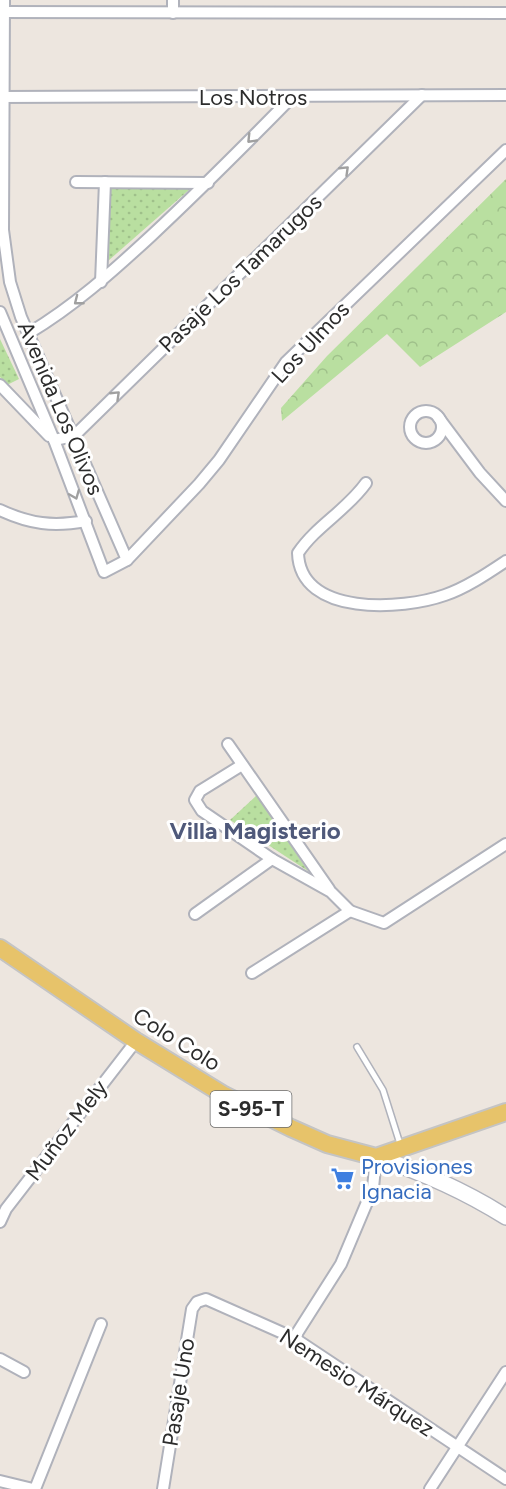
<svg xmlns="http://www.w3.org/2000/svg" width="506" height="1489" viewBox="0 0 506 1489" font-family="Figtree,sans-serif">
<style>
.grass{fill:url(#grass-dots)}
.forest{fill:url(#forest-crowns)}
.lines{fill:none;stroke-linecap:round;stroke-linejoin:round}
.lane-casing{stroke:#b0b2bb;stroke-width:8}
.street-casing{stroke:#b0b2bb;stroke-width:14}
.secondary-casing{stroke:#b0b2bb;stroke-width:18}
.primary-casing{stroke:#c4c4c4;stroke-width:20}
.lane{stroke:#fff;stroke-width:5}
.street{stroke:#fff;stroke-width:10}
.secondary{stroke:#fff;stroke-width:15}
.primary{stroke:#e7c36a;stroke-width:16}
.oneway{stroke:#a0a0a0}
.labels{text-anchor:middle;stroke-width:6;stroke-linejoin:round;paint-order:stroke}
.shield{fill:#fff;stroke:#6b6b6b;stroke-width:1.5}
.shield-label{font-size:21px;font-weight:bold;fill:#2c2c2c}
.street-label{font-size:22px;fill:#2c2c2c;stroke:#fff}
.shop-label{font-size:22px;fill:#366cbe;stroke:#fff;text-anchor:start}
.neighbourhood-label{font-size:24px;font-weight:bold;fill:#4f597a;stroke:#fff}
</style>
<defs>
<pattern id="grass-dots" width="8" height="8" patternUnits="userSpaceOnUse" patternTransform="scale(1.5)"><rect width="8" height="8" fill="#b9dfa0"/><path d="M2 2h.1M6 6h.1" fill="none" stroke="#9fc08a" stroke-width="1.8" stroke-linecap="round"/></pattern>
<pattern id="forest-crowns" width="20" height="18" patternUnits="userSpaceOnUse" patternTransform="scale(1.5)"><rect width="20" height="18" fill="#b9dfa0"/><path d="M2 6a3 3 0 1 1 6 0M12 15a3 3 0 1 1 6 0" fill="none" stroke="#9fc08a"/></pattern>
</defs>
<rect width="100%" height="100%" fill="#ede6df"/>
<g class="grass">
<polygon points="111,189 190,189 108,261"/>
<polygon points="0,339 19,379 7,385 0,377"/>
<polygon points="257,795 308,871 230,820"/>
</g>
<polygon class="forest" points="506,179 506,312 420,367 387,334 282,421 281,408 327,356"/>
<g class="lines">
<defs>
<polyline id="lane" points="357,1047 383,1090 401,1147"/>
<g id="street">
<polyline points="4,0 3,230 10,282 21,317 127,560"/>
<polyline points="0,12 506,13"/>
<polyline points="173,13 173,0"/>
<polyline points="0,97 506,95"/>
<polyline points="76,182 208,183"/>
<polyline points="101,282 105,182"/>
<polyline points="0,312 54,440 104,572 127,560 199,484 219,460 286,362 506,150"/>
<path d="M29,333C74,306 112,272 151,236C199,191 246,144 292,97"/>
<polyline points="0,385 49,436"/>
<circle cx="426" cy="427" r="16"/>
<polyline points="438,417 480,473 506,501"/>
<polyline points="54,440 74,436 422,95"/>
<path d="M366,483C347,510 316,526 298,553C300,617 403,610 445,595C466,588 488,573 506,561"/>
<path d="M0,510C30,524 53,527 86,521"/>
<polyline points="228,744 329,889"/>
<polyline points="242,765 200,791 195,800 202,811 272,859 331,892 350,911 384,923 506,844"/>
<polyline points="195,914 272,859"/>
<polyline points="252,973 350,911"/>
<polyline points="0,1222 6,1209 136,1041"/>
<polyline points="294,1338 341,1264 373,1188 376,1157"/>
<polyline points="0,1359 24,1372"/>
<polyline points="0,1481 33,1489"/>
<polyline points="35,1489 101,1324"/>
<polyline points="163,1489 192,1309 197,1302 206,1299 294,1338 506,1479"/>
<polyline points="430,1489 506,1372"/>
</g>
<path id="secondary" d="M376,1157C422,1172 465,1191 506,1217"/>
<polyline id="primary" points="0,948 136,1041 224,1095 291,1128 327,1144 376,1157 506,1112"/>
</defs>
<use href="#lane" class="lane-casing"/>
<use href="#street" class="street-casing"/>
<use href="#secondary" class="secondary-casing"/>
<use href="#primary" class="primary-casing"/>
<use href="#lane" class="lane"/>
<use href="#street" class="street"/>
<use href="#secondary" class="secondary"/>
<use href="#primary" class="primary"/>
</g>
<defs><path id="oneway-chevron" d="M-2-3.5L2.5 0L-2 3.5" fill="none" stroke-width="1.6" stroke-linecap="round" stroke-linejoin="round" transform="scale(1.5)"/></defs>
<g class="oneway">
<use href="#oneway-chevron" transform="translate(251 139) rotate(134)"/>
<use href="#oneway-chevron" transform="translate(345 170) rotate(-44)"/>
<use href="#oneway-chevron" transform="translate(78 301) rotate(142)"/>
<use href="#oneway-chevron" transform="translate(116 395) rotate(-44)"/>
<use href="#oneway-chevron" transform="translate(75 495) rotate(68)"/>
</g>
<defs>
<symbol id="supermarket-bare" viewBox="-9 -9 18 18"><path d="M-6-5.5h2.5l.6 2H6L4.5 2H-2.5L-4.4-4H-6ZM-1.5 3.2a1.3 1.3 0 1 0 .1 0ZM3 3.2a1.3 1.3 0 1 0 .1 0Z" fill="#3f7fe0" stroke="#fff" stroke-width="2.5" paint-order="stroke"/></symbol>
</defs>
<g fill-rule="evenodd">
<use href="#supermarket-bare" x="326" y="1162" width="33" height="33"/>
</g>
<g class="labels">
<rect class="shield" x="210.5" y="1091" width="81" height="36" rx="4.5"/>
<g class="shield-label">
<text x="251" y="1116">S-95-T</text>
</g>
<g class="street-label">
<text x="253" y="105">Los Notros</text>
<text transform="translate(240 273) rotate(-44)" y="8">Pasaje Los Tamarugos</text>
<text transform="translate(310 342) rotate(-47)" y="8">Los Ulmos</text>
<text transform="translate(61 408) rotate(67)" y="8">Avenida Los Olivos</text>
<text transform="translate(177 1039) rotate(32)" y="8">Colo Colo</text>
<text transform="translate(66 1130) rotate(-53)" y="8">Muñoz Mely</text>
<text transform="translate(357 1382) rotate(33)" y="8">Nemesio Márquez</text>
<text transform="translate(178 1392) rotate(-81)" y="8">Pasaje Uno</text>
</g>
<g class="shop-label">
<text x="361" y="1174">Provisiones<tspan x="361" dy="25">Ignacia</tspan></text>
</g>
<g class="neighbourhood-label">
<text x="255" y="839">Villa Magisterio</text>
</g>
</g>
</svg>
